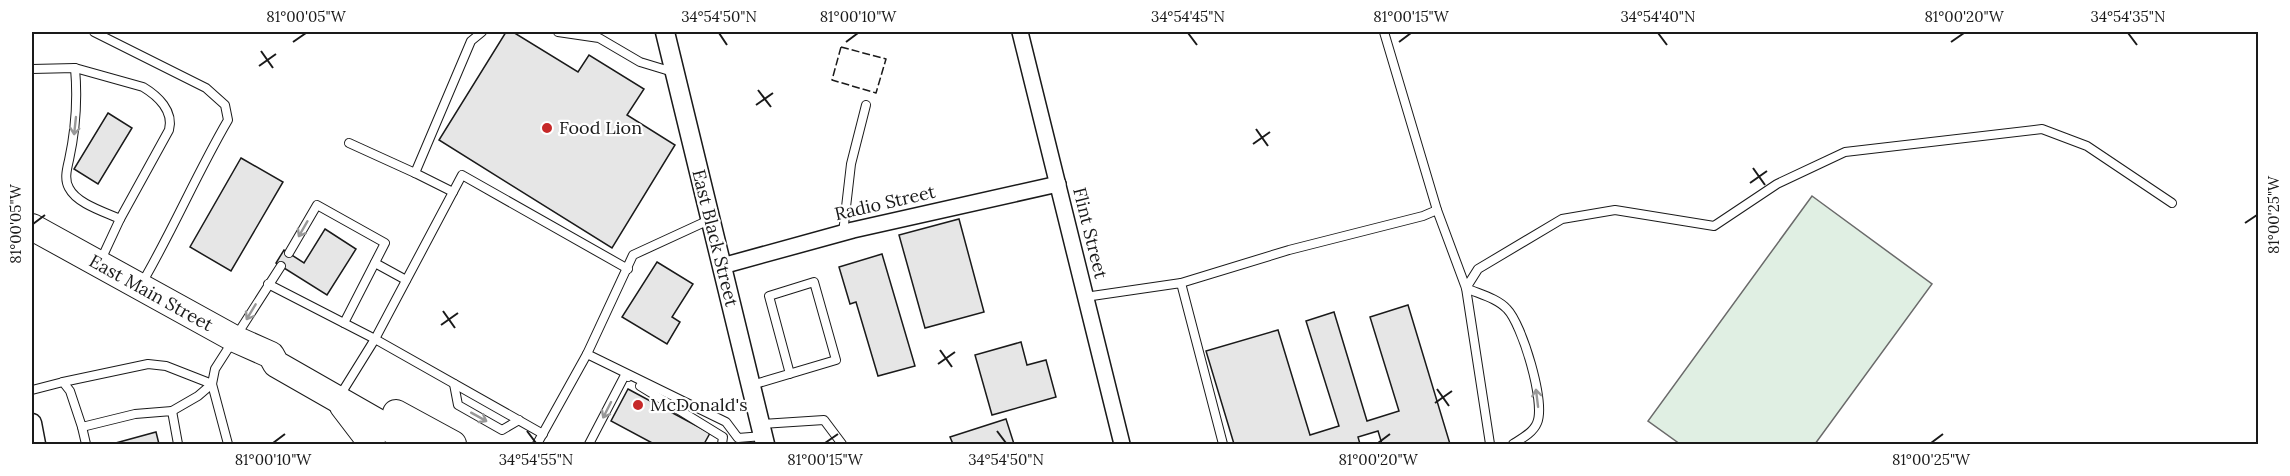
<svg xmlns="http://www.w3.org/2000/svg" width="2290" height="476" viewBox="0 0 2290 476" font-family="Lora,serif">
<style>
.green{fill:#e0efe3;stroke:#6a6a6a;stroke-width:1.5}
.building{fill:#e6e6e6;stroke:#1a1a1a;stroke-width:1.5}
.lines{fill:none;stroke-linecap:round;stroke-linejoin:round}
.service-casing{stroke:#1a1a1a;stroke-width:10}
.minor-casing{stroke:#1a1a1a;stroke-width:18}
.tertiary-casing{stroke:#1a1a1a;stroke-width:21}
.trunk-casing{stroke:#1a1a1a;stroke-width:28}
.service{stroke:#fff;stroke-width:8}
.minor{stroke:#fff;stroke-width:15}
.tertiary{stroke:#fff;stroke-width:18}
.trunk{stroke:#fff;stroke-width:26}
.fence{stroke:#1a1a1a;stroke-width:1.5;stroke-dasharray:8 3;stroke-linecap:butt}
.oneway{stroke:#989898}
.ticks{fill:none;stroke:#1a1a1a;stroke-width:2}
.poi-dot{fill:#c62828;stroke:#fff;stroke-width:2}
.labels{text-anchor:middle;stroke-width:4.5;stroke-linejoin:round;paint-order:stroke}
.poi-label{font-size:18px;fill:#1a1a1a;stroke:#fff;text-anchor:start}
.street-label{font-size:18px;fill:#1a1a1a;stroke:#fff}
.neatline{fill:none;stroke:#1a1a1a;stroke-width:2}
.ticks-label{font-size:15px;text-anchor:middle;fill:#1a1a1a}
</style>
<rect width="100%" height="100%" fill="#fff"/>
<polygon class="green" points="1812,196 1932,284 1815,444 1680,444 1648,421"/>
<g class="building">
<polygon points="506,32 513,32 578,72 589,55 644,89 627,115 675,145 612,248 439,140"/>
<polygon points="108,113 132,128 98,184 74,169"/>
<polygon points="241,158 283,182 231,271 190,247"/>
<polygon points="959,219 984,312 925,328 899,235"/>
<polygon points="325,229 356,249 327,295 276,263 284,250 304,263"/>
<polygon points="882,254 915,366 878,376 856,302 850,304 839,267"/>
<polygon points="657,262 693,284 672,317 680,322 667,344 622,317"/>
<polygon points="1408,305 1450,444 1382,444 1378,431 1358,437 1360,444 1234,444 1206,351 1278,330 1310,435 1339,426 1306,321 1334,312 1367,421 1399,411 1370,317"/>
<polygon points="1021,342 1027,365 1046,360 1056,397 992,415 975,355"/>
<polygon points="628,389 710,433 704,444 654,444 611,421"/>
<polygon points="1006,419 1014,444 953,444 950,437"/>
<polygon points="156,432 159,444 112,444"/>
</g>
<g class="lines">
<defs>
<g id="service">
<path d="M94,32L206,88L225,105L228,120C197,173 173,230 142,283"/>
<polyline points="558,32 599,38 640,62 673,72"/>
<path d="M75,68C78,101 76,128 69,160C67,169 64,179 69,188C77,204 105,212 120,219L100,262"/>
<path d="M32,69L75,68L143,87C158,96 174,111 169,130L120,219"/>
<polyline points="349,143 415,173"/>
<polyline points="453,192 462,175 628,269"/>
<polyline points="1437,210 1466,288 1490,444"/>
<polyline points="843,233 851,164 866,105"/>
<polyline points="289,253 317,205 385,243 344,323"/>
<polyline points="375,263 406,280"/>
<polyline points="1181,283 1289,250 1423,216 1437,210 1384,32"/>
<polyline points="268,284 375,339 543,434"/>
<polyline points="1085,297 1181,283 1223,444"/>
<polyline points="587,354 633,255 709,220"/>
<polyline points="63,382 148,364 166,366 212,384 198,396 172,411"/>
<polyline points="454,384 458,405 502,430 519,420"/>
<polyline points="752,385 836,360 814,282 769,296 790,374"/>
<polyline points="640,386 723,437 722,444"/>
<polyline points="32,390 63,382 70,391 82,427 135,414 172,411 178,444"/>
<polyline points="339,397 375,339 453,192 415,173 471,41 482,32"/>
<polyline points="761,424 824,420 842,444"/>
<polyline points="82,427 86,444"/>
<polyline points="228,444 212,384 215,369 281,266"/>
<polyline points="537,444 587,354 726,422 738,438 763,436"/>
<polyline points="589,444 625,375 628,377"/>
<path d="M1513,444C1521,439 1533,433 1537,423C1546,403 1522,324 1507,309C1497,298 1479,294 1466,288L1478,269L1562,219L1615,210L1714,226L1777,184L1845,152L2042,129L2087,146L2172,203"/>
</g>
<g id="minor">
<polyline points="1020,32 1122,444"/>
<polyline points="722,266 853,230 1058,184"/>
</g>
<g id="tertiary">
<polyline points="665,32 765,444"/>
<polyline points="32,423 36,444"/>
</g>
<g id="trunk">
<polyline points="32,227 235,339 271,355 276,364 416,444"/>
<polyline points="343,406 372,444"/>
<polyline points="396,413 453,444"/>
</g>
</defs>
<use href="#service" class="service-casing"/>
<use href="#minor" class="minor-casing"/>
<use href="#tertiary" class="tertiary-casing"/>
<use href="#trunk" class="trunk-casing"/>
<use href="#service" class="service"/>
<use href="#minor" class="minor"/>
<use href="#tertiary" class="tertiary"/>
<use href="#trunk" class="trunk"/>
<polygon class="fence" points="841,47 886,59 876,93 832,80"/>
</g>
<defs><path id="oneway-shaft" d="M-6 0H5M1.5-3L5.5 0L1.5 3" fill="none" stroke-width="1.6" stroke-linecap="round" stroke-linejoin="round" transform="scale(1.5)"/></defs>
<g class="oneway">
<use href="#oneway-shaft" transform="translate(75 126) rotate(96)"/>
<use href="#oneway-shaft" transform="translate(303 229) rotate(120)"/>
<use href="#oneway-shaft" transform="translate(251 312) rotate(121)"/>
<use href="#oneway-shaft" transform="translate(1537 398) rotate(-97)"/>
<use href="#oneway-shaft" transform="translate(607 410) rotate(117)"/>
<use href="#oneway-shaft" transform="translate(479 417) rotate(29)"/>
</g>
<path class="ticks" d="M719,33L727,45M1188,33L1197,45M1658,33L1667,45M2128,33L2137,45M293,42L306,33M846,42L858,33M1399,42L1411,33M1951,42L1964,33M261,51L273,68M259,66L276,54M758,90L771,107M756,105L773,93M1256,129L1268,146M1253,144L1270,132M1753,168L1765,185M1750,183L1767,171M2245,223L2257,215M33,224L45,215M443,311L455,328M441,325L458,313M940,350L952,367M938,364L955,352M1437,389L1449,406M1435,403L1452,391M527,431L536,443M997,431L1006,443M273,443L285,434M825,443L838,434M1378,443L1390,434M1931,443L1943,434"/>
<g class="poi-dot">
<circle cx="547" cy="128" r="6"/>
<circle cx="638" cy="405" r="6"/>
</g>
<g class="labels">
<g class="poi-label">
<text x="559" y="134">Food Lion</text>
<text x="650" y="411">McDonald's</text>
</g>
<g class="street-label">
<text transform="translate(885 203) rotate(-13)" y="6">Radio Street</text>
<text transform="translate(1090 233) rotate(76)" y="6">Flint Street</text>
<text transform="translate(715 238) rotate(76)" y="6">East Black Street</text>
<text transform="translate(151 293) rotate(29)" y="6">East Main Street</text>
</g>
</g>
<rect width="2290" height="476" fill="none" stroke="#ffffff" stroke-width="66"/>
<rect x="33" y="33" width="2224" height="410" class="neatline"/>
<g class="ticks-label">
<text x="306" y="22">81°00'05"W</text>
<text x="719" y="22">34°54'50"N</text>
<text x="858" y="22">81°00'10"W</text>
<text x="1188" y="22">34°54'45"N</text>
<text x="1411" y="22">81°00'15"W</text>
<text x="1658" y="22">34°54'40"N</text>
<text x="1964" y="22">81°00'20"W</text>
<text x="2128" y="22">34°54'35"N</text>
<text transform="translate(2274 215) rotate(-90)" y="5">81°00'25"W</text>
<text transform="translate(16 224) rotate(-90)" y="5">81°00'05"W</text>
<text x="273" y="465">81°00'10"W</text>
<text x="536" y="465">34°54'55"N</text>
<text x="825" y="465">81°00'15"W</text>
<text x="1006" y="465">34°54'50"N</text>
<text x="1378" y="465">81°00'20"W</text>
<text x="1931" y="465">81°00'25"W</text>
</g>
</svg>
